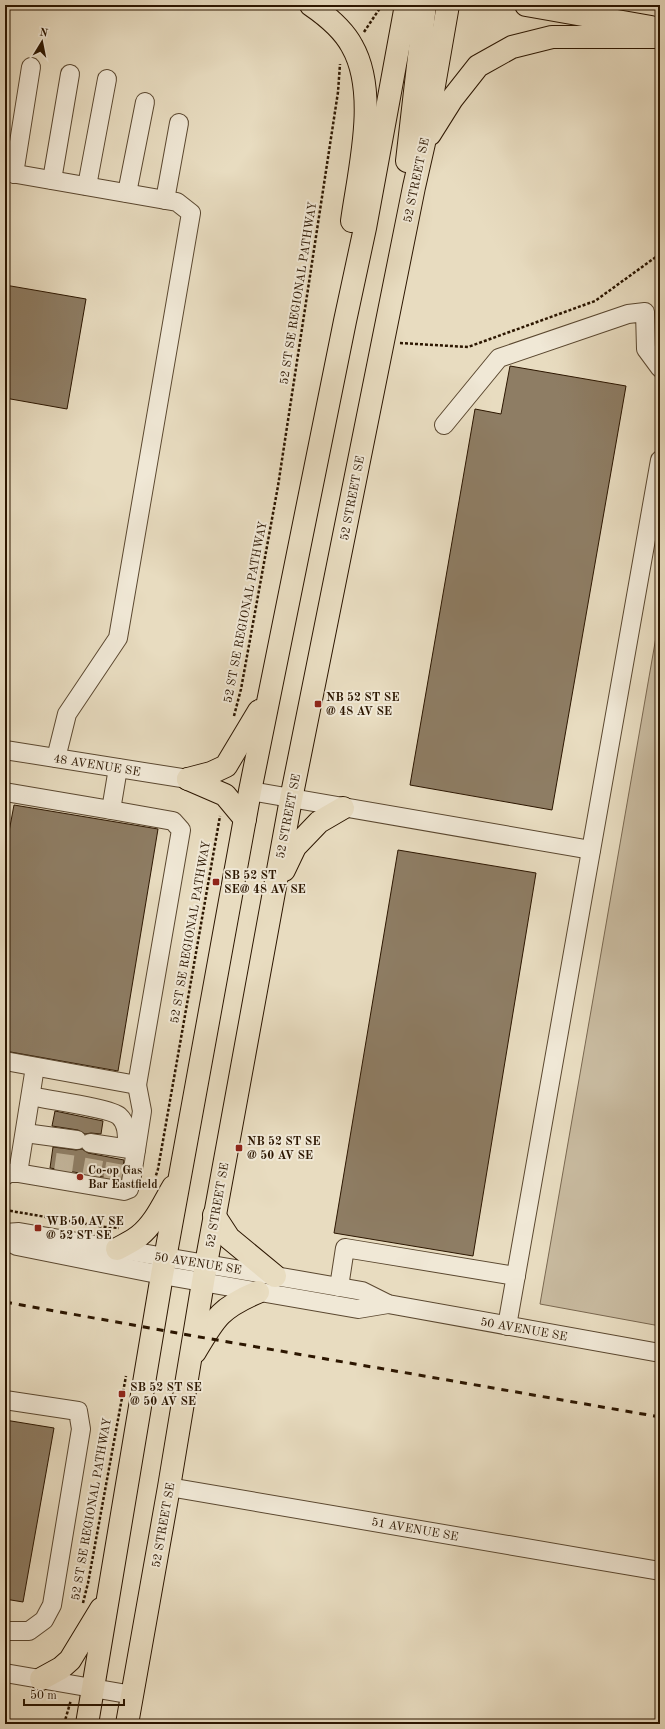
<svg xmlns="http://www.w3.org/2000/svg" width="665" height="1729" viewBox="0 0 665 1729" font-family="'Old Standard TT',serif">
<style>
.green{fill:#c8ba9f;stroke:#7a6850}
.building{fill:#8e7d64;stroke:#2c1600}
.lines{fill:none;stroke-linecap:round;stroke-linejoin:round}
.minor-tunnel{stroke:#c2b49a;stroke-width:18;stroke-dasharray:18 9;stroke-linecap:butt}
.minor-casing{stroke:#5b4830;stroke-width:20}
.major-casing{stroke:#2c1600;stroke-width:24}
.path{stroke:#2c1600;stroke-width:2.5;stroke-dasharray:3 2;stroke-linecap:butt}
.minor{stroke:#f0e8d6;stroke-width:18}
.major{stroke:#e8dcc0;stroke-width:22}
.rail{stroke:#2c1600;stroke-width:3;stroke-dasharray:7 7;stroke-linecap:butt}
.poi-dot{fill:#8f2418;stroke:#f0e8d6;stroke-width:1.5}
.labels{text-anchor:middle;stroke-width:4;stroke-linejoin:round;paint-order:stroke}
.street-label{font-size:12px;fill:#2c1600;stroke:#f0e8d6}
.poi-label{font-size:12px;font-weight:bold;fill:#2c1600;stroke:#f0e8d6;text-anchor:start}
</style>
<rect width="100%" height="100%" fill="#e8dcc0"/>
<filter id="stains"><feTurbulence type="fractalNoise" baseFrequency=".005" numOctaves="4"/><feColorMatrix values="0 0 0 0 .2 0 0 0 0 .09 0 0 0 0 .02 0 0 0 .5 -.17"/></filter>
<radialGradient id="worn" r=".72"><stop offset=".6" stop-color="#630" stop-opacity="0"/><stop offset="1" stop-color="#630" stop-opacity=".3"/></radialGradient>
<polygon class="green" points="660,614 660,1326 540,1304"/>
<g class="building">
<polygon points="5,285 86,299 67,409 5,398"/>
<polygon points="510,366 626,386 552,810 410,785 475,409 501,414"/>
<polygon points="14,805 158,829 118,1071 5,1051 5,853"/>
<polygon points="398,850 536,873 473,1256 334,1233"/>
<polygon points="55,1111 103,1121 101,1134 91,1133 85,1134 78,1130 52,1126"/>
<polygon points="53,1147 76,1150 82,1149 88,1153 124,1160 121,1180 50,1168"/>
<polygon points="5,1420 54,1428 23,1602 5,1599"/>
</g>
<g class="lines">
<g class="minor-tunnel">
<polyline points="63,1172 66,1150"/>
<polyline points="91,1177 95,1155"/>
<polyline points="112,1181 116,1159"/>
</g>
<defs>
<g id="minor">
<polyline points="5,172 177,202 191,213 118,638 67,714 56,758"/>
<polyline points="14,174 31,67"/>
<polyline points="52,180 70,74"/>
<polyline points="87,186 107,79"/>
<polyline points="127,193 145,102"/>
<polyline points="165,200 179,123"/>
<polyline points="444,425 499,358 628,314 645,312 646,349 660,368"/>
<polyline points="5,750 188,779"/>
<polyline points="250,791 591,850"/>
<polyline points="5,792 111,810 118,768"/>
<polyline points="5,1061 137,1085 181,830 173,821 111,810"/>
<path d="M31,1096C47,1100 110,1108 119,1116C128,1124 127,1137 127,1148"/>
<polyline points="25,1133 77,1140"/>
<polyline points="90,1143 136,1150"/>
<polyline points="18,1173 124,1191 129,1189 131,1182 142,1111 137,1085"/>
<polyline points="5,1176 5,1173 18,1173 35,1067"/>
<polyline points="5,1233 19,1232 339,1287 362,1291 388,1304 660,1353"/>
<polyline points="5,1240 17,1246 162,1275 358,1309 388,1304"/>
<polyline points="339,1287 345,1248 516,1276"/>
<polyline points="507,1326 660,460"/>
<polyline points="5,1400 78,1411 81,1429 52,1605 44,1620 29,1631 5,1631"/>
<polyline points="169,1487 660,1571"/>
<polyline points="5,1673 133,1695"/>
</g>
<g id="major">
<path d="M311,5C327,16 343,29 352,46C379,93 359,170 352,221"/>
<polyline points="526,5 651,27"/>
<polyline points="430,134 452,99 478,66 512,47 552,37 660,37"/>
<polyline points="407,161 425,5"/>
<polyline points="188,779 211,773 226,766 259,711"/>
<polyline points="188,779 225,795 245,819"/>
<polyline points="284,870 295,847 319,822 343,808"/>
<polyline points="214,1215 229,1238 275,1276"/>
<path d="M117,1249C124,1245 133,1241 139,1236C155,1223 163,1204 173,1187"/>
<path d="M195,1352C215,1318 220,1308 258,1292"/>
<polyline points="41,1679 61,1668 70,1660 101,1609"/>
<polyline points="87,1724 162,1275 250,791 345,321 365,228 406,5"/>
<polyline points="127,1724 169,1487 206,1264 291,799 414,187 424,143 448,5"/>
</g>
</defs>
<use href="#minor" class="minor-casing"/>
<use href="#major" class="major-casing"/>
<g class="path">
<polyline points="364,32 382,5"/>
<polyline points="400,343 468,347 595,301 660,254"/>
<polyline points="234,716 241,689 278,486 338,92 340,64"/>
<polyline points="153,1185 158,1169 220,816"/>
<polyline points="5,1210 105,1227 119,1228"/>
<polyline points="83,1603 88,1583 126,1376"/>
<polyline points="64,1724 71,1700"/>
</g>
<use href="#minor" class="minor"/>
<use href="#major" class="major"/>
<polyline class="rail" points="5,1302 194,1336 660,1417"/>
</g>
<g class="poi-dot">
<rect x="314" y="700" width="8" height="8" rx="2"/>
<rect x="212" y="878" width="8" height="8" rx="2"/>
<rect x="235" y="1144" width="8" height="8" rx="2"/>
<circle cx="80" cy="1177" r="4"/>
<rect x="34" y="1224" width="8" height="8" rx="2"/>
<rect x="118" y="1390" width="8" height="8" rx="2"/>
</g>
<g class="labels">
<g class="street-label">
<text transform="translate(416 180) rotate(-78)" y="4">52 STREET SE</text>
<text transform="translate(298 293) rotate(-81)" y="4">52 ST SE REGIONAL PATHWAY</text>
<text transform="translate(352 498) rotate(-79)" y="4">52 STREET SE</text>
<text transform="translate(245 612) rotate(-79)" y="4">52 ST SE REGIONAL PATHWAY</text>
<text transform="translate(97 765) rotate(9)" y="4">48 AVENUE SE</text>
<text transform="translate(288 816) rotate(-79)" y="4">52 STREET SE</text>
<text transform="translate(190 932) rotate(-80)" y="4">52 ST SE REGIONAL PATHWAY</text>
<text transform="translate(217 1205) rotate(-80)" y="4">52 STREET SE</text>
<text transform="translate(198 1263) rotate(9)" y="4">50 AVENUE SE</text>
<text transform="translate(524 1329) rotate(10)" y="4">50 AVENUE SE</text>
<text transform="translate(91 1509) rotate(-80)" y="4">52 ST SE REGIONAL PATHWAY</text>
<text transform="translate(163 1525) rotate(-80)" y="4">52 STREET SE</text>
<text transform="translate(415 1529) rotate(10)" y="4">51 AVENUE SE</text>
</g>
<g class="poi-label">
<text x="326" y="701">NB 52 ST SE<tspan x="326" dy="14">@ 48 AV SE</tspan></text>
<text x="224" y="879">SB 52 ST<tspan x="224" dy="14">SE@ 48 AV SE</tspan></text>
<text x="247" y="1145">NB 52 ST SE<tspan x="247" dy="14">@ 50 AV SE</tspan></text>
<text x="88" y="1174">Co-op Gas<tspan x="88" dy="14">Bar Eastfield</tspan></text>
<text x="46" y="1225">WB 50 AV SE<tspan x="46" dy="14">@ 52 ST SE</tspan></text>
<text x="130" y="1391">SB 52 ST SE<tspan x="130" dy="14">@ 50 AV SE</tspan></text>
</g>
</g>
<rect width="665" height="1729" fill="none" stroke="#e8dcc0" stroke-width="20"/>
<rect x="6" y="6" width="653" height="1717" fill="none" stroke="#2c1600" stroke-width="2"/>
<rect x="10" y="10" width="645" height="1709" fill="none" stroke="#2c1600"/>
<g transform="translate(42 42) rotate(10)" stroke="#f0e8d6" stroke-width="3" paint-order="stroke">
<path d="M0-3L7 15L0 10L-7 15Z" fill="#2c1600"/>
<text y="-6" font-size="11" font-weight="bold" text-anchor="middle" fill="#2c1600">N</text>
</g>
<path d="M24 1699v6h100v-6" fill="none" stroke="#2c1600" stroke-width="2"/>
<text x="30" y="1699" font-size="12" fill="#2c1600" stroke="#f0e8d6" stroke-width="3" paint-order="stroke">50 m</text>
<rect width="100%" height="100%" filter="url(#stains)"/>
<rect width="100%" height="100%" fill="url(#worn)"/>
</svg>
